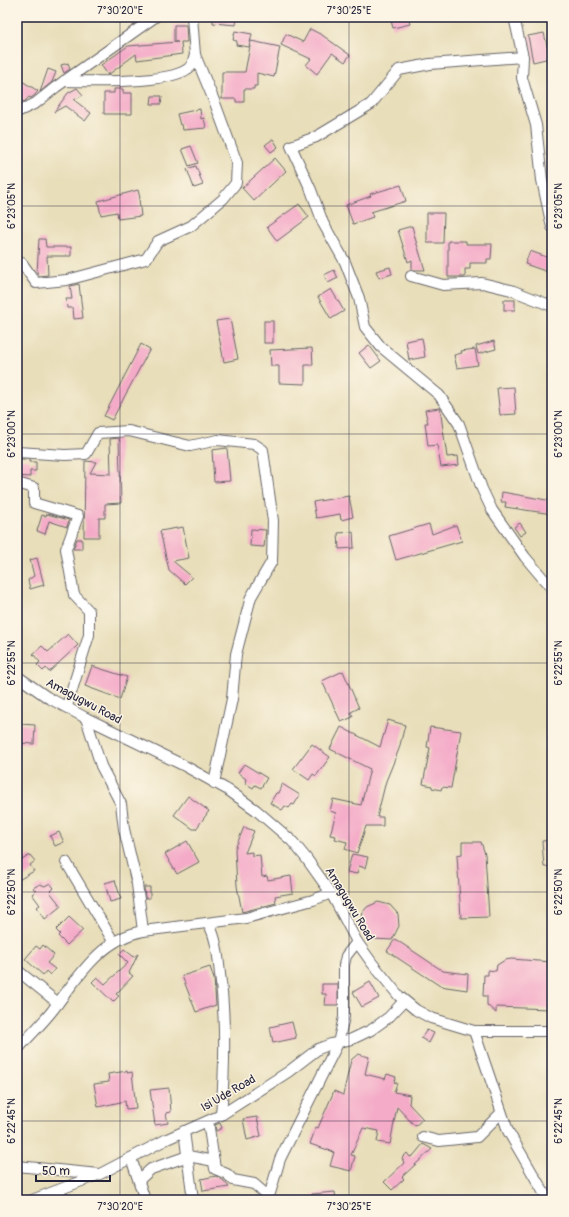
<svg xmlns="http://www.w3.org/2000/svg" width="569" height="1217" viewBox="0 0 569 1217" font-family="Pangolin,sans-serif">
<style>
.building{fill:#f4abc8}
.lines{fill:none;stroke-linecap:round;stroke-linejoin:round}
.minor-casing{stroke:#676467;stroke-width:12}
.minor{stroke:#fff;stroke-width:10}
.ticks{fill:none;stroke:#22223b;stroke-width:1;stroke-opacity:0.45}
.labels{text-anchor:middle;stroke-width:3;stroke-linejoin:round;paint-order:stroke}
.street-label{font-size:12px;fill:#22223b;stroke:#fcf5e5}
.neatline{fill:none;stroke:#22223b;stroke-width:1.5}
.ticks-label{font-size:10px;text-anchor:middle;fill:#22223b}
</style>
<rect width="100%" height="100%" fill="#fcf5e5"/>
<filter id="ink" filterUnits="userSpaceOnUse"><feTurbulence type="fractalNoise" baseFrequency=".025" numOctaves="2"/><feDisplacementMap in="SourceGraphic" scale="8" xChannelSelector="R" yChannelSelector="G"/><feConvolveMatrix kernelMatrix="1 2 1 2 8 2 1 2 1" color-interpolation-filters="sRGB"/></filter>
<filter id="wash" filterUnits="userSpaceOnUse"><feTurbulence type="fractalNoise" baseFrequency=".012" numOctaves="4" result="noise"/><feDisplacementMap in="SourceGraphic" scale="16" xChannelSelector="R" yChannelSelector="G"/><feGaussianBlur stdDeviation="0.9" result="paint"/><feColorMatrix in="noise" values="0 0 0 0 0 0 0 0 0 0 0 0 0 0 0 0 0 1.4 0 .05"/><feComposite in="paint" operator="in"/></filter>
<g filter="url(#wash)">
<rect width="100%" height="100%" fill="#e8deba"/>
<g id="blocks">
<g class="building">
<polygon points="213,17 237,17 236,25 213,23"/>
<polygon points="390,17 408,17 410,24 393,28"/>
<polygon points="174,25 186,25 187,42 181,42 182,54 137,60 136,54 108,75 101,65 128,46 178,42 174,42"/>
<polygon points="310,29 322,35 350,55 345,62 332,53 317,74 306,65 311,59 281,45 286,34 303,42"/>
<polygon points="235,31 252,34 249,47 236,45 237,41 233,40"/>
<polygon points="544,33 550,58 533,62 528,36"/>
<polygon points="251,41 280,47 274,77 257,73 257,86 254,86 254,89 244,89 244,102 236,102 236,99 222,99 222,72 245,72"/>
<polygon points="68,63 70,69 64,73 61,65"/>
<polygon points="48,69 56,72 52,82 40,92"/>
<polygon points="17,78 38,91 35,95 31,98 29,97 24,102 17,97"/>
<polygon points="77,88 83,95 74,100 91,113 85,121 65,106 54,112 68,93"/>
<polygon points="114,89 123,89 123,93 132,93 132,114 104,114 104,93 114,93"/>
<polygon points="152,96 162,96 161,104 151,104"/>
<polygon points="200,109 201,119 204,118 206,128 183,130 182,125 180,125 177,114"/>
<polygon points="273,139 278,147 271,152 265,145"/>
<polygon points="191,146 198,163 189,166 182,149"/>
<polygon points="275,158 286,171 254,201 242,188"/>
<polygon points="196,166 203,185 194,188 187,169"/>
<polygon points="401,185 406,201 371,212 373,217 353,224 346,205 371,196 370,194"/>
<polygon points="138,190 140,198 139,199 141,216 118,219 117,212 101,215 98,201"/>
<polygon points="299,204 309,217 277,241 267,227"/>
<polygon points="427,213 444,213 443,243 427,243"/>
<polygon points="412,226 415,238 425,270 412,270 412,260 408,262 398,230"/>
<polygon points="39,239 45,239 46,247 71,247 71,256 47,256 48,275 39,276 37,273"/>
<polygon points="448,241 466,241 466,244 492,244 491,259 487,259 487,263 470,263 470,269 465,269 465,277 448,277"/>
<polygon points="530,251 552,259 548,272 525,264"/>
<polygon points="390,267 392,274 379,278 376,271"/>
<polygon points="334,270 338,278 328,283 324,275"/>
<polygon points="79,284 83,318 74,319 73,308 67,308 66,299 72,299 70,286"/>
<polygon points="331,289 344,311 331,319 318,297"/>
<rect x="504" y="300" width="11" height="10"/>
<polygon points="230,319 238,359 224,362 216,321"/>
<rect x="264" y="321" width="9" height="22"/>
<polygon points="422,338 425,357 409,360 406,341"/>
<polygon points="494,341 496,349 478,354 476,346"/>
<polygon points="141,344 150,349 112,420 104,416"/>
<polygon points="369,345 381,361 371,368 359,353"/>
<polygon points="312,348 313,365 305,365 305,384 279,383 279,366 271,366 270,350"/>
<polygon points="475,349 478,365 457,368 454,355 462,353 461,351"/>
<polygon points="514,387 516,414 500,415 497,388"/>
<polygon points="440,408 447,457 458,456 459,465 441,467 437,445 428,446 425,423 428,423 425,410"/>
<polygon points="119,438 121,503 105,504 105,518 99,518 99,537 84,537 85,461 96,462 90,473 111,474 110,439"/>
<polygon points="227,448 230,481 214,482 212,450"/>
<polygon points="17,459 29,459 29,462 36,462 36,471 30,471 30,477 17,476"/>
<polygon points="502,492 552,501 552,514 505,507 506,502 501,502"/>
<polygon points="349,496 353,517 341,520 340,514 316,518 313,502"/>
<polygon points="47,514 69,520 67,527 49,521 45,534 37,531 42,515 46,516"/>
<polygon points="520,523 526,532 520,536 514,527"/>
<polygon points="429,524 432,534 456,525 462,541 396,560 389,536"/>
<polygon points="183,527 189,558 173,561 192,577 185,584 169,570 160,531"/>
<polygon points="251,529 266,530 264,547 250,546"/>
<polygon points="353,532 354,548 339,549 338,533"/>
<polygon points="77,539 82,539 82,549 73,549"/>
<polygon points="37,558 44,585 30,589 28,580 34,576 30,560"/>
<polygon points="68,634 78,645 49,672 46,668 43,671 37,665 40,662 33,654 42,646 48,652"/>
<polygon points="92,666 127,677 120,699 85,686"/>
<polygon points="343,671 359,708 351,712 353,717 341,722 322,681"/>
<polygon points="388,720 405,725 399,749 386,781 377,817 383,817 383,826 366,826 357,853 345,849 347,842 335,839 336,836 330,835 336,813 330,811 333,799 361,805 370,769 330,749 341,727 380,747"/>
<polygon points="20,724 35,725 34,744 19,743"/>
<polygon points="430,727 461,731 451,788 442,787 441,790 432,788 432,786 423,784 430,748 427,747"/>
<polygon points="312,744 330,757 316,776 313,774 309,780 293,769"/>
<polygon points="244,764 267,778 261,788 255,785 253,788 245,783 246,779 238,773"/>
<polygon points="282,784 300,795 294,805 292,804 289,808 285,806 282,810 270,803 276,793 278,793"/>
<polygon points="188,796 209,811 196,829 193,829 174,815"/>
<polygon points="244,827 254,831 245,853 252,852 252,856 260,855 262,877 267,876 268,880 291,876 293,893 275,896 276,903 242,912 237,886 235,849"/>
<polygon points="59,832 64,842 55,846 50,836"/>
<polygon points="552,840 552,866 544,867 542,841"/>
<polygon points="187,841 199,862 177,874 165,854"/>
<polygon points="462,842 481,842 485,854 489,917 461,918 457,855 462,854"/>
<polygon points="352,854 368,857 365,868 359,866 357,874 347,872"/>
<polygon points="30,855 35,861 30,865 34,871 17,881 17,863"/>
<polygon points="115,880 121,899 110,902 105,883"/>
<polygon points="50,883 54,888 50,892 61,906 45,919 37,907 40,905 32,894 36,891 33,888 40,884 45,886"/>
<polygon points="144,887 150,887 150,898 145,898"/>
<polygon points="378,902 390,905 398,914 399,926 392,940 374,939 363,931 361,925 363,912 367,907"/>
<polygon points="69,917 83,930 67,945 58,936 60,934 56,930"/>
<polygon points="395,939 443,971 468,974 467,990 440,986 387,951"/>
<polygon points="43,945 54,955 47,963 55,969 50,975 46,971 43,975 25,959 36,946 40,949"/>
<polygon points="124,949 134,957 138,954 129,973 133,976 116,994 119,996 113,1002 92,982 97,977 105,984 128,963 119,954"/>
<polygon points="511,959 552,962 550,1009 496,1007 496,1013 487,1005 487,996 483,996 484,975 488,975 488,970 496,971 497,965 505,960"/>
<polygon points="210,967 214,979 216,1005 196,1012 182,976"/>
<polygon points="370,982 379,998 362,1007 353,992"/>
<polygon points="322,984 338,984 338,1005 325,1005 326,994 322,994"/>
<polygon points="292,1022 296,1038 273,1043 270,1027"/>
<polygon points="427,1030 434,1033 429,1043 421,1038"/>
<polygon points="358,1054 369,1057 365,1074 385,1079 387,1074 396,1077 394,1082 397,1083 394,1092 410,1095 409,1104 423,1119 415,1126 397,1107 390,1144 377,1142 379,1131 363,1128 351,1155 355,1156 351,1171 330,1166 334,1152 310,1144 316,1127 318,1128 334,1091 343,1095 351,1060"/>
<polygon points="127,1071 127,1073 132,1072 136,1108 126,1109 125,1101 98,1107 94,1084 109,1082 108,1074"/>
<polygon points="169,1088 171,1112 166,1113 168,1123 155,1125 150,1090"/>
<polygon points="257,1117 261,1136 247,1140 243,1119"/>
<polygon points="220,1123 222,1128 216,1131 215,1125"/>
<polygon points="423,1144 432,1149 402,1177 404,1179 392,1190 384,1182 404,1163 402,1158 407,1153 410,1157 413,1156"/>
<polygon points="216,1176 223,1180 229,1187 203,1191 201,1179"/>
<polygon points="335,1192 336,1200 313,1200 312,1194"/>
</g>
</g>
</g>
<g filter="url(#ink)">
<use href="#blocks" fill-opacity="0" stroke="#676467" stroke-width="1"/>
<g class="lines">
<defs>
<g id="minor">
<polyline points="514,17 523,57 522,78 536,125 542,180 552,227"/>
<polyline points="523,57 430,64 399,70 371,104 316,137 291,146 311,190 323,223 345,262 359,298 365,327 381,347 439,395 459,424 482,489 492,510 525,557 552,589"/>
<path d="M64,81C89,81 175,85 191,66C193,63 194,58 195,55"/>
<polyline points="17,112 36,103 56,87 155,17"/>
<polyline points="17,263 22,263 36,283 67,280 146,259 158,241 191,226 223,199 236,183 237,163 215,103 195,55 192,17"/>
<polyline points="411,276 443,285 482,283 511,290 552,306"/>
<polyline points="17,452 65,455 86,454 98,433 129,431 190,446 218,440 254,444 263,450 273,521 272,561 251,597 236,654 232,699 214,783"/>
<polyline points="17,483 34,488 34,503 78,516 66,549 74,595 89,611 89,635 67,706"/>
<polyline points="17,676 47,697 86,718 183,765 228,790 256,810 292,841 306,858 331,893 357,942 372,963 399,996 416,1010 431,1018 474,1031 552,1031"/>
<polyline points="86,718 101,766 121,804 124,829 137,884 143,931"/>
<polyline points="66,862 113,941"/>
<path d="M209,924C217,940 218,956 220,974C226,1021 225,1068 221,1115"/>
<polyline points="17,970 58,1003"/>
<polyline points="474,1031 508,1131 548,1200"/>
<path d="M17,1050C28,1037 41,1025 52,1011C77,979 100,939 143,931L246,918L313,900L331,893"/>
<polyline points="208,1121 215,1169 227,1174 233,1180 254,1184 269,1197"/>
<polyline points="184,1131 193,1200"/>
<polyline points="423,1137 439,1141 477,1137 501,1113"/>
<polyline points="131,1158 145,1200"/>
<polyline points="17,1166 99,1174"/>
<polyline points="139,1180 151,1169 188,1156 214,1161"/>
<polyline points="32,1200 100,1174 167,1139 221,1115 288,1072 318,1049 331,1044 352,1039 371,1030 389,1017 404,1001"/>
<polyline points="268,1200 280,1159 338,1043 344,1017 344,965 346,956 357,942"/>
</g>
</defs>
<use href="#minor" class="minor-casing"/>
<use href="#minor" class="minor"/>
</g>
</g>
<path class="ticks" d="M120,17V1200M349,17V1200M17,206H552M17,434H552M17,663H552M17,892H552M17,1121H552"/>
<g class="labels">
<g class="street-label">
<text transform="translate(84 701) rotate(28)" y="4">Amagugwu Road</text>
<text transform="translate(350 904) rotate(59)" y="4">Amagugwu Road</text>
<text transform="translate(228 1093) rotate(-30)" y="4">Isi Ude Road</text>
</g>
</g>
<rect width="569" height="1217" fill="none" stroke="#fcf5e5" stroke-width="44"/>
<path d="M36 1175v6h74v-6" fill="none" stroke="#22223b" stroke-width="2"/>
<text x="42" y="1175" font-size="12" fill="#22223b" stroke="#fcf5e5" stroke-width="3" paint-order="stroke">50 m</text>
<rect x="22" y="22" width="525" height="1173" class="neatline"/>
<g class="ticks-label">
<text x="120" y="14">7°30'20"E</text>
<text x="349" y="14">7°30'25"E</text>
<text transform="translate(11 206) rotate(-90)" y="4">6°23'05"N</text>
<text transform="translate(558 206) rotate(-90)" y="4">6°23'05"N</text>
<text transform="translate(11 434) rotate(-90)" y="4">6°23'00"N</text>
<text transform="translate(558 434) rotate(-90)" y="4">6°23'00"N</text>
<text transform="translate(11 663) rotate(-90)" y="4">6°22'55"N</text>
<text transform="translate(558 663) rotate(-90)" y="4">6°22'55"N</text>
<text transform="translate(11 892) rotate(-90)" y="4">6°22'50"N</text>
<text transform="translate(558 892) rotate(-90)" y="4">6°22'50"N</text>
<text transform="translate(11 1121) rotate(-90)" y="4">6°22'45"N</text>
<text transform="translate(558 1121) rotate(-90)" y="4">6°22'45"N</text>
<text x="120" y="1210">7°30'20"E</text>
<text x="349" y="1210">7°30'25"E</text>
</g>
</svg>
